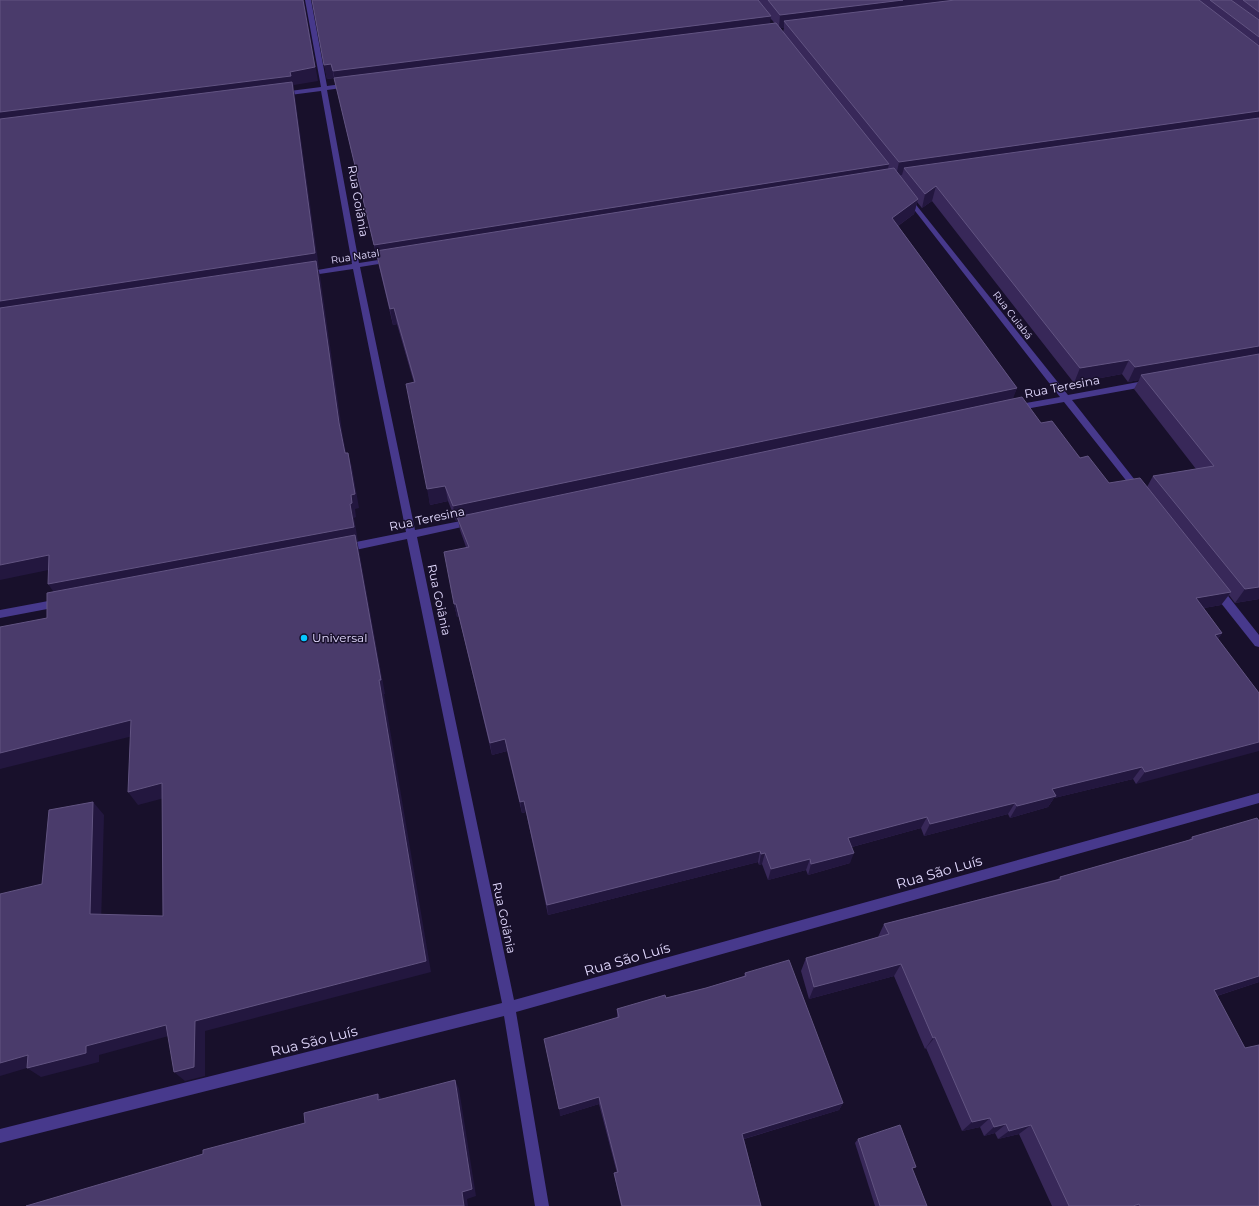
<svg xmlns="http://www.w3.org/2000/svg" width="1259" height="1206" viewBox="0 0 1259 1206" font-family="Montserrat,sans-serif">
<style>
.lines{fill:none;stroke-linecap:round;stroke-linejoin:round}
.minor{fill:#47398c;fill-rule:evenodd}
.wall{fill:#382859;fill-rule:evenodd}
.shaded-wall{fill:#23173f}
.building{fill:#4a3b6b;stroke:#625482}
.poi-dot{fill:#06c7ff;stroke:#18102b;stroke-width:1.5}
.labels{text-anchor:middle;stroke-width:3;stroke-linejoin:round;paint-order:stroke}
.far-street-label{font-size:10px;fill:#e3daff;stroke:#18102b}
.street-label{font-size:12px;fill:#e3daff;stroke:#18102b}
.poi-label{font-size:12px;fill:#e3daff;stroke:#18102b;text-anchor:start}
.near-street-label{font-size:14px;fill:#e3daff;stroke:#18102b}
</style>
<rect width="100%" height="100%" fill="#18102b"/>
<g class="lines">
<g class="minor">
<polygon points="305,0 311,0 327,86 349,83 352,85 349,87 327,90 359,263 391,258 395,260 391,262 360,267 415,530 471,519 476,522 471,525 417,537 514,1000 1259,793 1259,803 516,1012 549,1206 535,1206 504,1016 0,1143 0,1129 502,1003 407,539 346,552 341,548 346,544 406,532 353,269 306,276 302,274 306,272 352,264 321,91 282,96 279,94 282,92 321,87"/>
<polygon points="907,195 909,196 1068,395 1149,380 1152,381 1153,383 1149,386 1072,400 1142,489 1144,491 1142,493 1136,493 1064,402 1015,411 1012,410 1011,408 1012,406 1015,405 1060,397 905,198 903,197"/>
<polygon points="1217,586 1221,587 1259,635 1259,647 1255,646 1213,593 1212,590 1213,587"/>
<polygon points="59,599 63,600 64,603 63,606 0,618 0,610"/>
</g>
</g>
<g class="wall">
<path d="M312,0H1259V599L1235,603L1229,595L1221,605L1204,608L1222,633L1218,639L1259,693L1136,784L1133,779L1054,798L1048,807L1010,818L1008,814L924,836L921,828L852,847L850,863L808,875L806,870L768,880L762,864L759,865L758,862L548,915L526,812L522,813L507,751L492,755L459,617H457L454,604L466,547L460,530L458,520L456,521L448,501L430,505L414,383L397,324L393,325L334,78L327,79ZM770,18L773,21L774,23L770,24ZM780,28H784L783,32ZM932,201L1074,383L1122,374L1128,382L1139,380L1134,389L1196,469L1153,476L1147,487L1109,483L1041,423L1012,399L1017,388L898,226L914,214L917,202L922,208Z"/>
<polygon points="1259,821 1259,982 1217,996 1259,1206 1052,1206 1019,1134 998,1139 995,1133 984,1136 980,1127 962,1131 926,1048 925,1049 894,976 809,999 801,971 806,958 878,937 884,924 1058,879 1060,877 1189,840 1192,837"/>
<polygon points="745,973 843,1103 839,1110 744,1139 761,1206 621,1206 615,1179 614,1173 617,1173 599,1104 560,1116 617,1018 617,1009 666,998 706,988 744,976"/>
<polygon points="858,1139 913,1170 927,1206 875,1206 855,1143"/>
</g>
<g class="shaded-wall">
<polygon points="303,0 304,0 318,81 294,85 294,90 295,96 319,268 318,268 320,275 343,437 349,467 0,316 0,112 290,72"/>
<polygon points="903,0 1006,0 784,21 784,28 779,28 780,15"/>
<polygon points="771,16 769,30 336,84 333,71"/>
<polygon points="331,64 334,78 327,79 324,65"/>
<polygon points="1259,111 1259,124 904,168 902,175 896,176 899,162"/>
<polygon points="889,164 886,178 378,259 374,245"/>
<polygon points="936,186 932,201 922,208 925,194"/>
<polygon points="918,199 914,214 888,233 892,218"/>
<polygon points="394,308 397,324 393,325 390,309"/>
<polygon points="1259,346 1259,359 1141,375 1139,380 1128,382 1135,367"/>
<polygon points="1129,360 1122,374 1074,383 1080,368"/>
<polygon points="1017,388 1011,404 457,517 458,520 456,521 453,506"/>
<polygon points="348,453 352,467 359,508 355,509 356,517 354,518 358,541 357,541 359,550 385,694 384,694 431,972 205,1031 205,1076 185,1081 174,1072 195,1021 426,961 58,598 48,584 350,504 351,495"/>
<polygon points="445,486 448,501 430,505 427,489"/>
<polygon points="49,555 58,568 0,580 0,565"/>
<polygon points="1259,587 1259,599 1235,603 1245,589"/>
<polygon points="1231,592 1221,605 1187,611 1196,598"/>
<polygon points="454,604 456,604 459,617 457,617"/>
<polygon points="1222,633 1213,646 1215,635"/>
<polygon points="131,720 141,734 0,769 0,753"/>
<polygon points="505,739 507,751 492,755 490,743"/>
<polygon points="1259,742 1259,751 1136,784 1145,772"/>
<polygon points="1142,767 1133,779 1054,798 1048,807 1010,818 1017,806 1052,789"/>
<polygon points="162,783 172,796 138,805 128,792"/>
<polygon points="524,801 526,812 522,813 520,802"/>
<polygon points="93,802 104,815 101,925 90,914"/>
<polygon points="1015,803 1008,814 924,836 930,824"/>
<polygon points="927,817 921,828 844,849 848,838"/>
<polygon points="760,851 758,862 548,915 547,905"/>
<polygon points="765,853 762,864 759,865 761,854"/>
<polygon points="854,853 850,863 808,875 811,864"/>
<polygon points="810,859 806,870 768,880 771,869"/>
<polygon points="901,964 894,976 809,999 814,987"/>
<polygon points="1259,976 1259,982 1198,1002 1214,990"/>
<polygon points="166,1025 176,1034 99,1055 99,1062 41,1077 27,1068 0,1076 0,1063 28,1055 86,1046"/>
<polygon points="935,1037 926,1048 925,1049 933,1038"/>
<polygon points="455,1080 459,1089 476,1196 467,1199 468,1206 464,1206 462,1192"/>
<polygon points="378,1094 385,1103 378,1100"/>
<polygon points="599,1097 599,1104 560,1116 559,1109"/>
<polygon points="843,1103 839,1110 740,1140 742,1134"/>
<polygon points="990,1118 980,1127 962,1131 972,1122"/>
<polygon points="1006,1124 995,1133 984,1136 994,1127"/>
<polygon points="1031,1125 1019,1134 998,1139 1009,1131"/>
</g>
<g class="building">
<polygon points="0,0 303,0 315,67 290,72 291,76 0,112"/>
<polygon points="312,0 758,0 771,16 333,71 331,64 324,65"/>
<polygon points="768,0 903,0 780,15"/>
<polygon points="955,0 1199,0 1259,46 1259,111 899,162 784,21"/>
<polygon points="1210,0 1231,0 1259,20 1259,37"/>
<polygon points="1243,0 1259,0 1259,12"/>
<polygon points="776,23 889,164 374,245 334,78"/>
<polygon points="292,82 315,253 0,301 0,119"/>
<polygon points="1259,118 1259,346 1135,367 1129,360 1080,368 936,186 925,194 904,168"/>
<polygon points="894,168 918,199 892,218 1017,388 453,506 445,486 427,489 406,384 415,382 394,308 390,309 376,251"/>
<polygon points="316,261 339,423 345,453 348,453 355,494 351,495 352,503 350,504 354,527 48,584 49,555 0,565 0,308"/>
<polygon points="1259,354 1259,587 1245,589 1153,476 1214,466 1141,375"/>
<polygon points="1022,397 1041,423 1052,421 1080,458 1088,456 1109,483 1140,478 1231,592 1196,598 1222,633 1215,635 1259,693 1259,742 1145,772 1142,767 1052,789 1056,796 1017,806 1015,803 930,824 927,817 848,838 854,853 811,864 810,859 771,869 765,853 761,854 760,851 547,905 524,801 520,802 505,739 490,743 456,604 454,604 444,552 469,547 457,517"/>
<polygon points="355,535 381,680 379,680 426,961 195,1021 194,1067 174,1072 166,1025 86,1046 86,1053 27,1068 28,1055 0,1063 0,894 42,884 49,810 93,802 90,914 163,916 162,783 128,792 131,720 0,753 0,627 47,618 47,593"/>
<polygon points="1257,818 1259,821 1259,976 1214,990 1245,1048 1259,1045 1259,1206 1140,1206 1139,1204 1133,1206 1069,1206 1031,1125 1009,1131 1006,1124 994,1127 990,1118 972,1122 935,1037 933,1038 901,964 814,987 806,958 889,934 884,924 1061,879 1060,877 1193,839 1192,837"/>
<polygon points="789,960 843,1103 742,1134 761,1206 622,1206 614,1173 618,1172 599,1097 559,1109 544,1039 619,1017 617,1009 665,995 666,998 706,988 746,976 745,973"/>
<polygon points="455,1080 472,1189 462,1192 464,1206 26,1206 203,1154 203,1150 305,1123 304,1113 378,1094 378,1100"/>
<polygon points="900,1125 916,1167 912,1168 927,1206 880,1206 858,1139"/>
</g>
<circle class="poi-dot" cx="304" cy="638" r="4"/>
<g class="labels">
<g class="far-street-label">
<text transform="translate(355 256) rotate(-9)" y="4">Rua Natal</text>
<text transform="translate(1013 315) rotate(52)" y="4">Rua Cuiabá</text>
</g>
<g class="street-label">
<text transform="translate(358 201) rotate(80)" y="4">Rua Goiânia</text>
<text transform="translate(1062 387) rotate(-11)" y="4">Rua Teresina</text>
<text transform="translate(427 519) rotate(-12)" y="4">Rua Teresina</text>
<text transform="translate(439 600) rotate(78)" y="4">Rua Goiânia</text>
<text transform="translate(504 918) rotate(78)" y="4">Rua Goiânia</text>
</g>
<g class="poi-label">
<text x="312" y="642">Universal</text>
</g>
<g class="near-street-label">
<text transform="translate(939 872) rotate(-16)" y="5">Rua São Luís</text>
<text transform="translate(627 959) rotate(-16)" y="5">Rua São Luís</text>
<text transform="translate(314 1041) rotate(-14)" y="5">Rua São Luís</text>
</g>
</g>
</svg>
